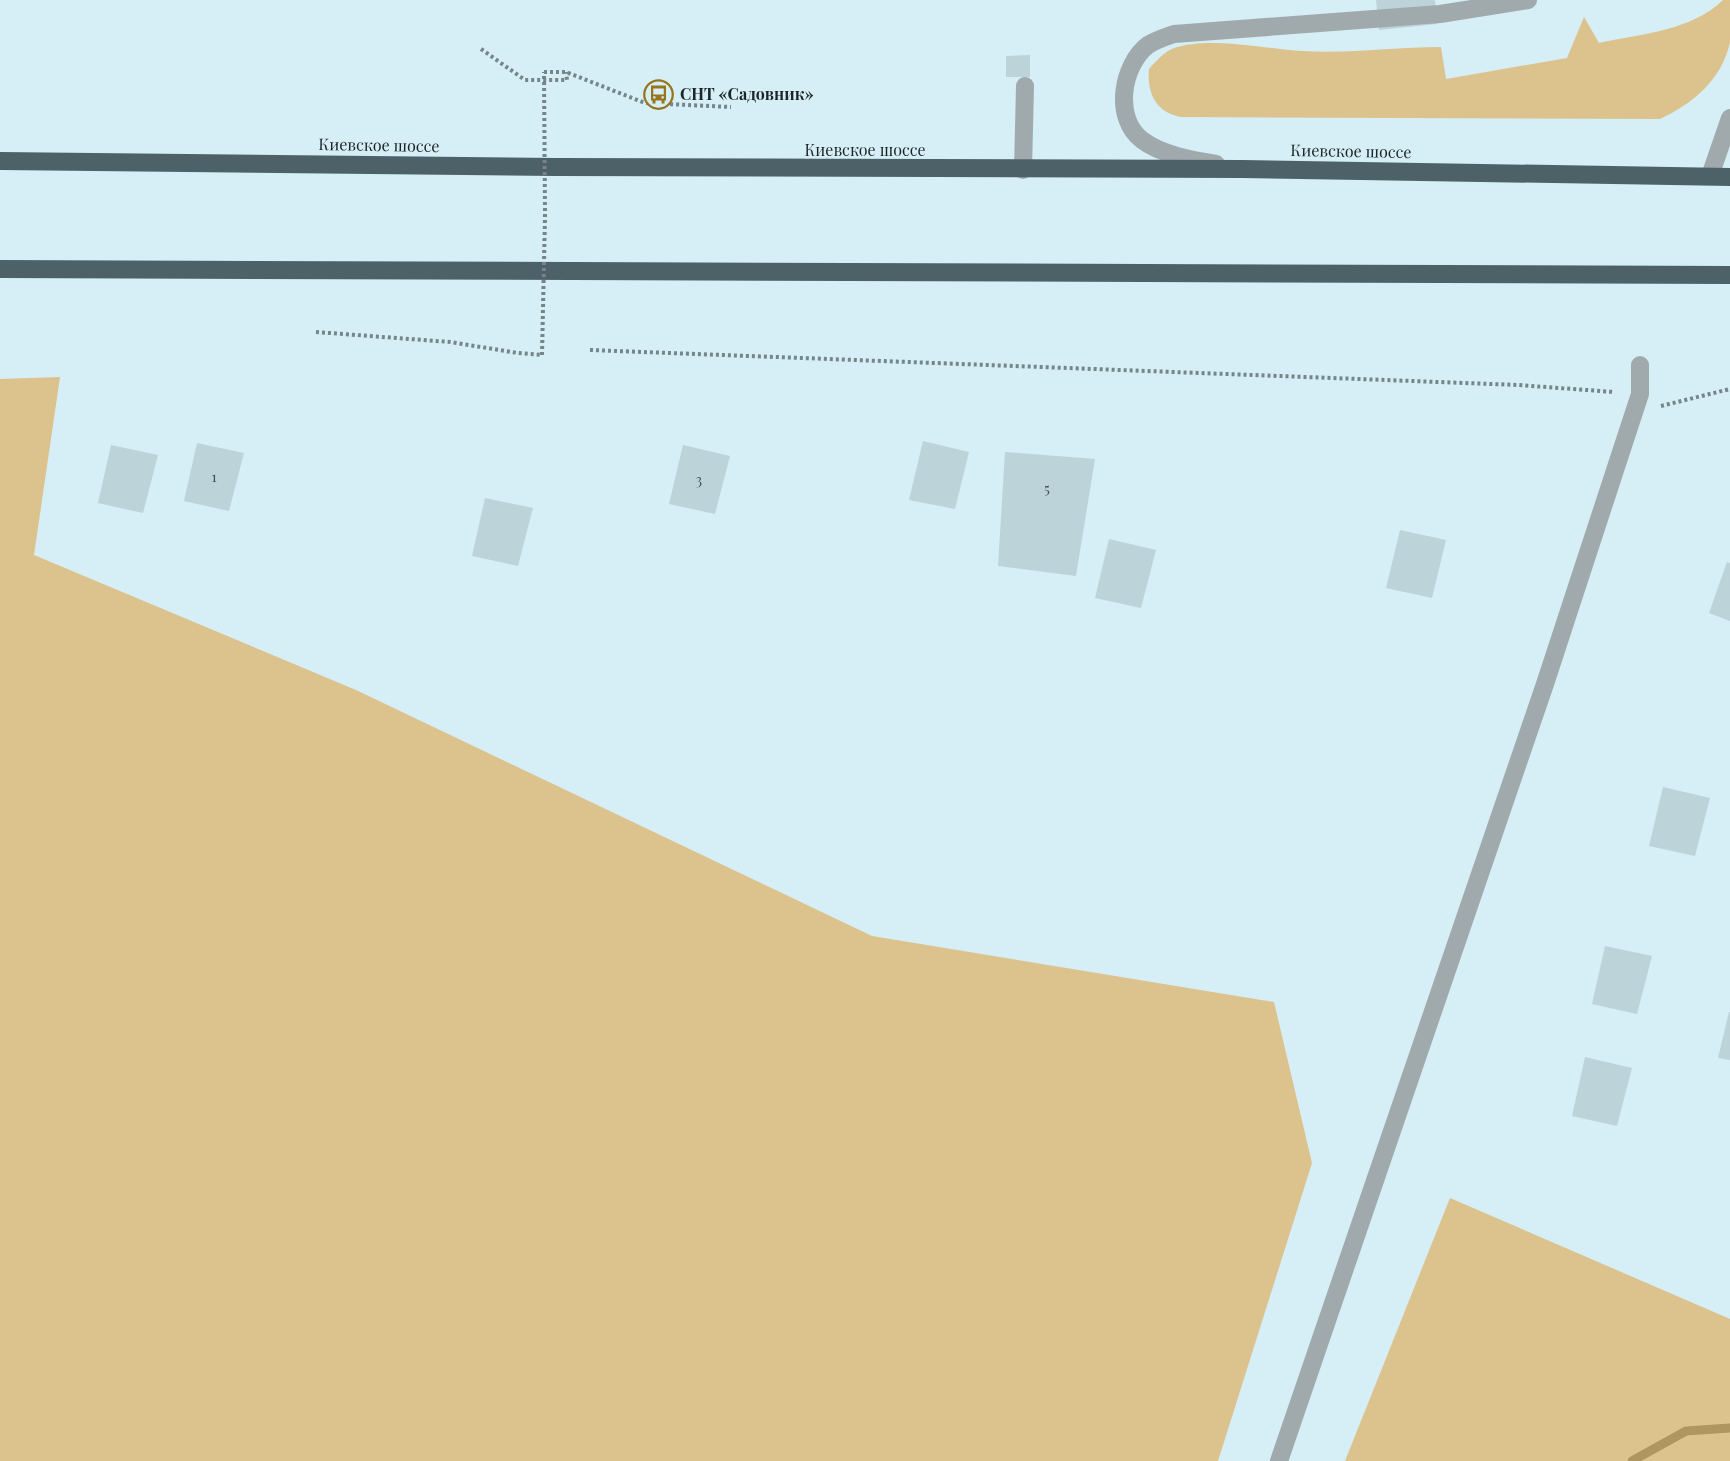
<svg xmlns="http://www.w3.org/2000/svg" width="1730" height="1461" viewBox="0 0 1730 1461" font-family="'Playfair Display',serif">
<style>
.green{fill:#dcc28c}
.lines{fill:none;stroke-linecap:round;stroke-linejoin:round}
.stream{stroke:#af9660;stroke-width:9}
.building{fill:#bcd3da}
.path{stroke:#758589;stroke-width:4;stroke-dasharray:3 3;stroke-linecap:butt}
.minor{stroke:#a0aaac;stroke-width:18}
.highway{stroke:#4d6268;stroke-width:18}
.path-bridge{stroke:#758589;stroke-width:4;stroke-dasharray:3 3;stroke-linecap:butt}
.labels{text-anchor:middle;stroke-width:4.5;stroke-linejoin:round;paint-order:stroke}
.number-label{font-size:14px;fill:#435053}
.poi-label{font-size:16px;font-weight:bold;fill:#1b2426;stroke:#d6eef5;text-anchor:start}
.street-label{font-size:16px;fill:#1b2426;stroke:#d6eef5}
</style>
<rect width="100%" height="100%" fill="#d6eef5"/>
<g class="green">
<path d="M1723,0H1730C1730,13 1730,30 1730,42C1722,80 1692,104 1660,119L1180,117C1155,111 1147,93 1149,69C1156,61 1164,52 1174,48C1211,36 1264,49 1302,51C1348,54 1395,47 1441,47L1446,79L1567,58L1584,17L1599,43C1641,34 1691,31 1723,0Z"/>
<polygon points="60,377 34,555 356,690 872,936 1274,1002 1312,1163 1218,1461 0,1461 0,379"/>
<polygon points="1450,1198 1730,1319 1730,1461 1345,1461"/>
</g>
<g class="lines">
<polyline class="stream" points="1632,1461 1686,1431 1730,1428"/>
</g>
<g class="building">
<polygon points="1376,0 1435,0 1437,24 1379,30"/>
<polygon points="1030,55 1030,77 1006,77 1006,56"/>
<polygon points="923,441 969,452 955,509 909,500"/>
<polygon points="197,443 244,453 229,511 184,501"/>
<polygon points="111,445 158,455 143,513 98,503"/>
<polygon points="683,445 730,456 715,514 669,504"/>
<polygon points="1005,452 1095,459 1076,576 998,566"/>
<polygon points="485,498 533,508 518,566 472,556"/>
<polygon points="1400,530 1446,540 1432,598 1386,588"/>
<polygon points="1109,539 1156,550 1141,608 1095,598"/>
<polygon points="1727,562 1730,563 1730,621 1709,613"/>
<polygon points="1663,787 1710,798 1695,856 1649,846"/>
<polygon points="1605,946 1652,956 1637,1014 1592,1004"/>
<polygon points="1729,1012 1730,1012 1730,1060 1718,1058"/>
<polygon points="1585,1057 1632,1068 1617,1126 1572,1116"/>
</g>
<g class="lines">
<g class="path">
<polyline points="481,49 525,80 567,80 566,72"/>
<polyline points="544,72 566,72 645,103 731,107"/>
<polyline points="316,332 450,342 518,353 542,355"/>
<polyline points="590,350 1518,385 1614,392"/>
<polyline points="1661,406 1730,389"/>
</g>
<g class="minor">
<path d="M1216,164C1192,160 1162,155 1142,140C1113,118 1122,65 1148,45C1156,40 1165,37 1174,34L1440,14L1528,0"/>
<polyline points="1023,170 1025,86"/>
<polyline points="1710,176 1730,118"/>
<polyline points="1279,1461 1545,684 1640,394 1640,365"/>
</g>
<g class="highway">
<polyline points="0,161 556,167 1242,169 1730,177"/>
<polyline points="0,269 1730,275"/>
</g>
<polyline class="path-bridge" points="542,355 545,216 544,72"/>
</g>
<defs>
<symbol id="bus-ring" viewBox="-11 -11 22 22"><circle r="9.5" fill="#d6eef5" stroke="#97751f" stroke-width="1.5"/><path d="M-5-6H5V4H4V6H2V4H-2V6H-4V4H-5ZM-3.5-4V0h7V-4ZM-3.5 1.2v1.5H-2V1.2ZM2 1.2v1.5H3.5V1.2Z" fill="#97751f"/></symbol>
</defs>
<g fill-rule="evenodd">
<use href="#bus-ring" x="642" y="78" width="33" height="33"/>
</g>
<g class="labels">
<g class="number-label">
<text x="214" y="482">1</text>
<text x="699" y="485">3</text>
<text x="1047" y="494">5</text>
</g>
<g class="poi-label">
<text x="680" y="100">СНТ «Садовник»</text>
</g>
<g class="street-label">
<text transform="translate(379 145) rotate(1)" y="6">Киевское шоссе</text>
<text x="865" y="156">Киевское шоссе</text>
<text transform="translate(1351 151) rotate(1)" y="6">Киевское шоссе</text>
</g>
</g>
</svg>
